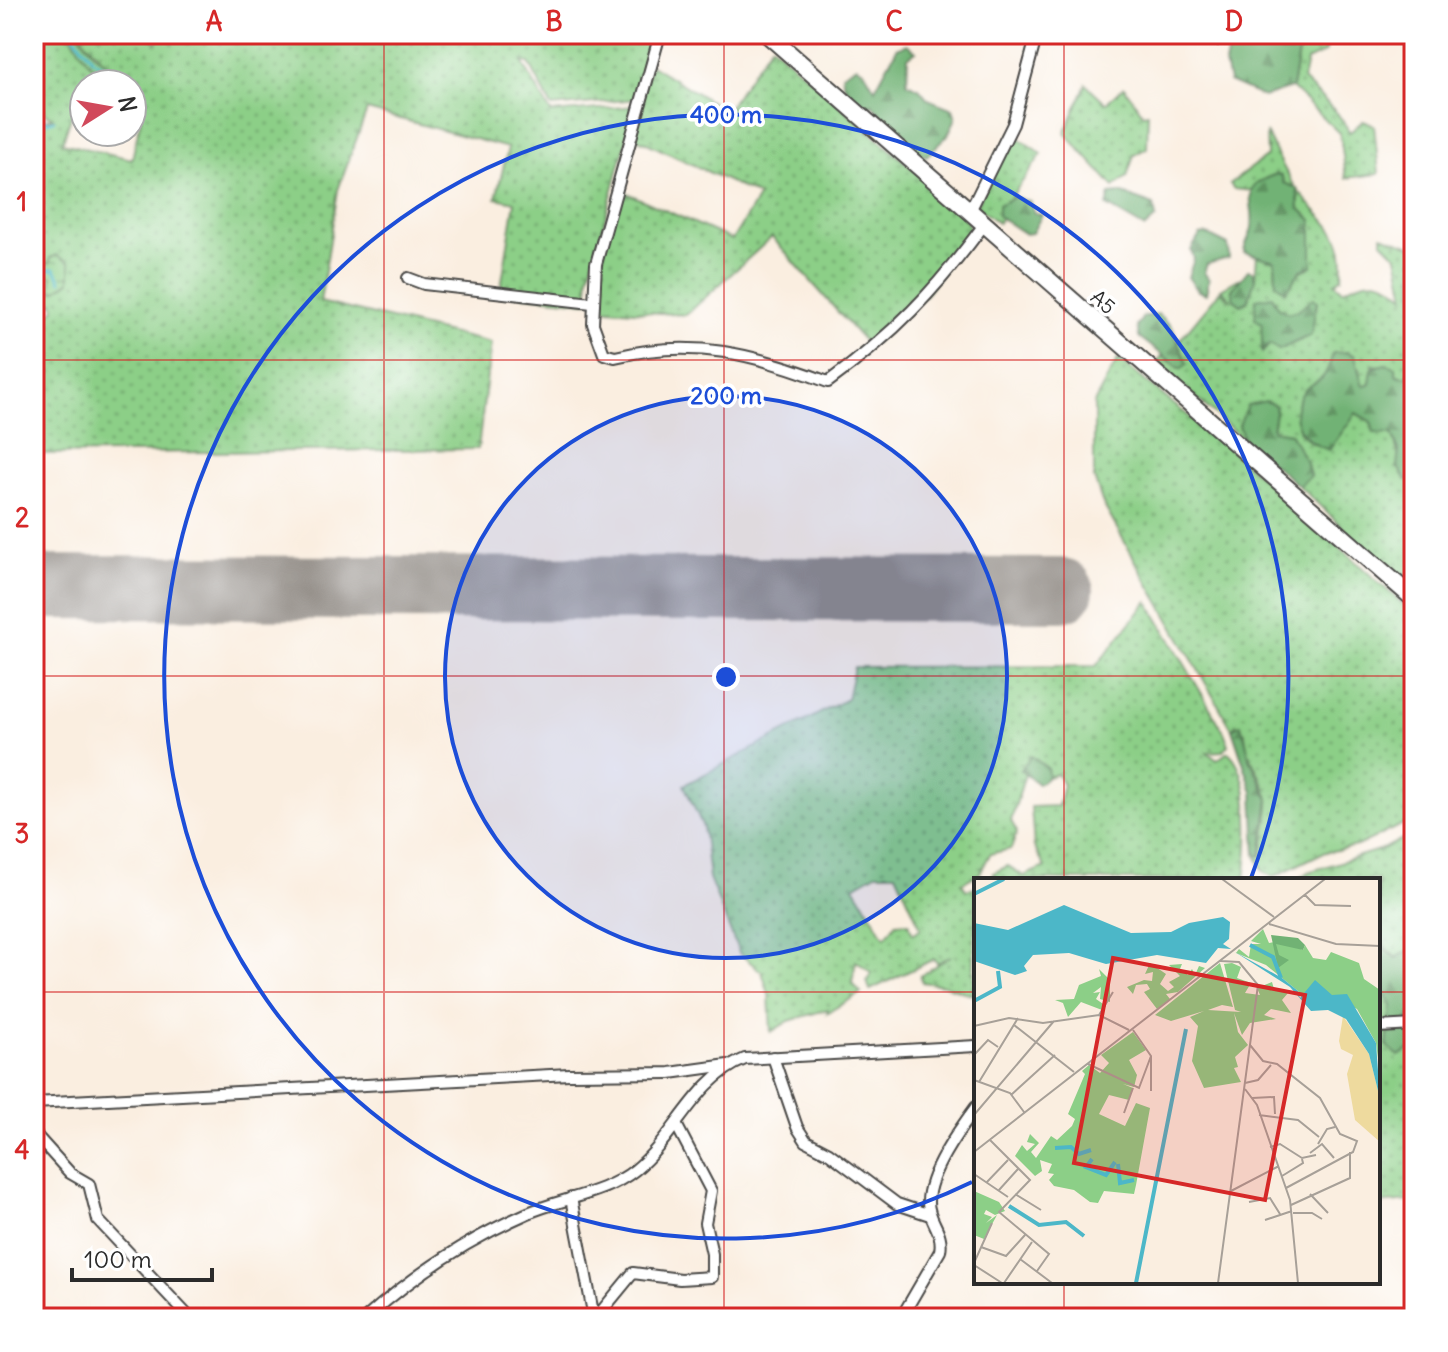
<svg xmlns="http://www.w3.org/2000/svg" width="1448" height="1352" viewBox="0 0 1448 1352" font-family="Delius,sans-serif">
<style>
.grass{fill:url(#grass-dots);stroke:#5c7d59;stroke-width:2;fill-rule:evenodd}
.forest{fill:url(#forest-firs);stroke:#4e6e50;stroke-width:2}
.wetland{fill:url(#wetland-marsh);stroke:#5c7d59;stroke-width:2}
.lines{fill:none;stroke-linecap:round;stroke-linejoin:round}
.stream{stroke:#4cb7c8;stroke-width:3}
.runway{stroke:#928c86;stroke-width:64}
.minor-casing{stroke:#4a4846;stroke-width:14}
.highway-casing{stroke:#4a4846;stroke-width:20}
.minor{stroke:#fff;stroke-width:10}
.highway{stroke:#fff;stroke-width:16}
.grid{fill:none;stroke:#d62828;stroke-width:2;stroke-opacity:0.55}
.ring{fill:none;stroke:#1d4ed8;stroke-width:4}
.labels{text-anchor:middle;stroke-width:7;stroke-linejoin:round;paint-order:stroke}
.street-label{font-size:20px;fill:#2b2b2b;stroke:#fff}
.inset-river{fill:none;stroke:#4cb7c8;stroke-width:4}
.inset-road{fill:none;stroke:#a7a098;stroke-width:2}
.view{fill:#d62828;fill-opacity:0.15;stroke:#d62828;stroke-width:4}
.inset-edge{fill:none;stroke:#2b2b2b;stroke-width:4}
.centre{fill:#1d4ed8;stroke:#fff;stroke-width:4}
.ring-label{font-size:24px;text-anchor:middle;font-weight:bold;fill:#1d4ed8;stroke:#fff;stroke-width:7;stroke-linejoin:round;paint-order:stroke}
.neatline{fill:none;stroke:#d62828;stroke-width:3}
.grid-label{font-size:26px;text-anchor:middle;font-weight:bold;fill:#d62828}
</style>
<defs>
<pattern id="grass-dots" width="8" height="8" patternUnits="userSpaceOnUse" patternTransform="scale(2)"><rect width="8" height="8" fill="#8ccf87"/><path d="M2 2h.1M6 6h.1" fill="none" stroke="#73a86f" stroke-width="1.8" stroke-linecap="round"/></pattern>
<pattern id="forest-firs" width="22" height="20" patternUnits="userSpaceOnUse" patternTransform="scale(2)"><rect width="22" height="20" fill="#71b274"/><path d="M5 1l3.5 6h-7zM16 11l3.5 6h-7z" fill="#5d915f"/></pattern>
<pattern id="wetland-marsh" width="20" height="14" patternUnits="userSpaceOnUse" patternTransform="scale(2)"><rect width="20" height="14" fill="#8ccf87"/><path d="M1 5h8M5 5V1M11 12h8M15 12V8" fill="none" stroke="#73a86f"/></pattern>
</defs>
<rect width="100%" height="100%" fill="#fff"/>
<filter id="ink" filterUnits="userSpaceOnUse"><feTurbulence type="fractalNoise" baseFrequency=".0125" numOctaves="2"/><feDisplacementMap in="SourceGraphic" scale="16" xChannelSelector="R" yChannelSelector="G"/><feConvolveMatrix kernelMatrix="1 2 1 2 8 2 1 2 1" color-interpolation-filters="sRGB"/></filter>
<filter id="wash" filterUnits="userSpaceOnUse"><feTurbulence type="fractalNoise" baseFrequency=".006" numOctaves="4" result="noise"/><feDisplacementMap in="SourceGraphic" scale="32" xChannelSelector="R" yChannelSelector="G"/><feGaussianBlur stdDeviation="1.8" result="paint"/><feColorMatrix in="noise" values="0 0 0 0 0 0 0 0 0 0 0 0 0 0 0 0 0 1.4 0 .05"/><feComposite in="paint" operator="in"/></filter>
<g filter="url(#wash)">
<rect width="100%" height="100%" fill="#faeee0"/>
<g class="grass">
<path d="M34,34H70L89,63L111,79V84L82,86L62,143L132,159L141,118L132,113V84H120C117,71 89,47 79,34H154L151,38L157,42L162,34H654L637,99L552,107L529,63L522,62L551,113L636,106L589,276L587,302L500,293L515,202L496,198L508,148L367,110L338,190L320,302L491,343L478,449L34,454V329L55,309L54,302L34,313V277L47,273L60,286L70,281V263H44L34,268V114L37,119H55C24,107 34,61 34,34Z"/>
<polygon points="1301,34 1331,34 1324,53 1307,61 1303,80 1337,113 1350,132 1363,121 1374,125 1379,174 1346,178 1340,134 1292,88"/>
<polygon points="771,45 963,213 971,231 926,294 867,345 772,237 686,315 597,308 598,273 620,190 732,240 759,196 630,135 651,65 726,111"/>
<polygon points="1086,84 1106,103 1124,87 1143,114 1148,113 1147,148 1134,155 1127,177 1114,187 1065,133"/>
<polygon points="1011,133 1042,154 1009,200 998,223 976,206"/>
<path d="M1266,133C1276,151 1284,171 1296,188C1322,223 1348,228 1342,277L1335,283L1343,290C1369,276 1384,276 1405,296L1397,256L1382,241V235L1414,247V360L1408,377L1395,375L1396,367L1373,365L1370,385L1366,386L1362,385L1360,368H1328L1299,431L1311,443L1329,450L1355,413L1371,422L1375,433H1392L1406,479H1414V587L1379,562L1299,486L1310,476L1290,433L1272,430L1276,406L1239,425L1244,440L1156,363L1162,356L1181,369L1184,356L1178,342L1220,291L1232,300L1221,289L1240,278L1232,290L1255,280L1257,255L1275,261L1276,284L1312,266V220L1299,208V198L1277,174L1267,178L1253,191L1234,189L1230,184L1267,156ZM1313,298L1317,301L1311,335L1270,344L1263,352L1262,322L1279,308L1288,313L1299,310Z"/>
<path d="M1118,359L1227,447L1414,614V819L1357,846L1322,853L1273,877L1263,871L1256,855H1261C1264,849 1270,804 1269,799C1264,775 1245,758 1245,732L1235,725L1232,729L1103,504L1094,478V403Z"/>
<path d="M1148,601L1224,732L1229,745L1223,751L1207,752L1217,760L1228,752C1254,772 1249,850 1245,880H999L993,873L1008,866L1024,876L1045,867L1034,847L1031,807L1058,806L1063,785L1057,774L1048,777L1047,768L1031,757L1020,770L1025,774L1011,821L1017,832L1011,849L990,854L980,873L962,883L966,890L976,887L973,995L944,985L922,982L920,976L951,956L937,963L934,959L870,990L867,981L871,973L856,961L852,983L861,993L827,1013L828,1009L789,1021L771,1032L769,994L762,972L739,953L709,878L703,827L684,785L847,699L854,667L1096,666ZM876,873H896L921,928L913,934L908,922L896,923L885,937L854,886Z"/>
<polygon points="1414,833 1414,947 1396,958 1378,940 1378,880 1297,880 1308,872 1385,848"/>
<polygon points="1378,984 1392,1005 1388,1046 1413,1038 1408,1017 1414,1014 1414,1214 1411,1201 1378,1204 1378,1066 1382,1053 1378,1049"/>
</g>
<g class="forest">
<polygon points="1221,34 1301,34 1292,88 1263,97 1229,82 1225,64 1230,39"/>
<path d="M907,44L916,51L908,57L907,83L919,88L928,99L953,109L956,118L948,135L927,156L915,153L872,104L867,108C851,102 844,92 842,74L856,66L864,70L875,89L897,48Z"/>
<path d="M1277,174L1282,176L1284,183L1297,188L1299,208L1312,220V266L1301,270L1286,291L1276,284L1275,261L1244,252C1245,242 1251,236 1252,227C1256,201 1236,187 1277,174Z"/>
<polygon points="1120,193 1154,205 1156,218 1145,228 1107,206 1110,194"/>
<polygon points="1014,197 1030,202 1034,213 1042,215 1032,233 1025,234 998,216 998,205"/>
<polygon points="1206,234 1228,245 1229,258 1207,264 1204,273 1209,279 1206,294 1198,291 1188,277 1194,259 1191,250 1200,235"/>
<polygon points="1248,270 1253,271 1255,280 1247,302 1241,305 1234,299 1232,290"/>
<polygon points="1272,296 1279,308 1288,313 1299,310 1313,298 1317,301 1311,335 1279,350 1270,344 1262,352 1262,323 1255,319 1256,299"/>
<polygon points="1158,314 1172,327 1187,364 1181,369 1139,337 1137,326 1143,317"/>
<path d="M1347,352L1355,356L1362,384L1366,386L1370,384L1372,368L1385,364L1396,367V375L1407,377L1414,360V479L1406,480L1397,466L1399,450L1392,434L1374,433L1371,422L1356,413L1329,450C1303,441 1284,420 1303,392C1308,384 1318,383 1323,377C1328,370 1331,361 1333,353Z"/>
<polygon points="1266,401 1276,406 1272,430 1290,433 1307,463 1310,476 1299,486 1244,440 1239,425 1247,405"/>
<polygon points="1241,724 1251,761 1269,799 1261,856 1256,855 1253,792 1232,729"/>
<polygon points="1031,756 1047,768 1048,777 1038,784 1020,770"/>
<polygon points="1378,940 1383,941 1386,950 1396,958 1414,947 1414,1014 1408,1017 1412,1048 1399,1056 1387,1046 1392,1005 1378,984"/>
</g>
<g class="wetland">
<polygon points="70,34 79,34 94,54 122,75 119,77 120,84 111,84 111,79 89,63"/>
<polygon points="57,255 70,263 70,281 56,291 51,290 52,277 46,273 34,277 34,268 50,263 50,258"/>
</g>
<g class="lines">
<g class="stream">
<polyline points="73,34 93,60 109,69 115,84"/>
<polyline points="34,104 47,122 54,120"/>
<polyline points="34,270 55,269 61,281"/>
<polyline points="34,322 51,304"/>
</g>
<polyline class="runway" points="34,587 1062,590"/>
</g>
</g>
<g filter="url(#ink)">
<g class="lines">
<defs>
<g id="minor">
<path d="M660,34L596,264L593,324L604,354L615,357C693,338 755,354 828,382C894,334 934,292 983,226"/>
<polyline points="1141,34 1216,40"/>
<polyline points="969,213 1013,124 1037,34"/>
<polyline points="408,278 424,284 592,303"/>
<polyline points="1378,1027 1414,1025"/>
<polyline points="773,1057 797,1127 806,1141 829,1153 897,1204 930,1215"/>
<polyline points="34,1103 569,1074 670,1073 728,1065"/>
<polyline points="34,1133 70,1173 89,1184 98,1220 190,1318"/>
<polyline points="571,1198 594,1318"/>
<path d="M366,1318C414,1275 469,1239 528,1213C563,1198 605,1194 635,1170C676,1137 695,1079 745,1059L976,1046"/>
<polyline points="596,1318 633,1273 680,1279 712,1277 712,1254 705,1223 711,1191 677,1126"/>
<path d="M901,1318L940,1251C944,1231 929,1222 928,1203C927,1174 959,1130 976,1107"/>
</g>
<polyline id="highway" points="767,34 1414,599"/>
</defs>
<use href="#minor" class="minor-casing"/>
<use href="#highway" class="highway-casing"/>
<use href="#minor" class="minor"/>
<use href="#highway" class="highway"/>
</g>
</g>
<path class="grid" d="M384,34V1318M724,34V1318M1064,34V880M34,360H1414M34,676H1414M34,992H976M1378,992H1414M1064,1282V1318"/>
<circle cx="726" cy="677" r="281" fill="#1d4ed8" fill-opacity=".12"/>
<g class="ring">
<circle cx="726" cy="677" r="281"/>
<path d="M972 1182A562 562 0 1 1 1251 878"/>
</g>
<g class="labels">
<g class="street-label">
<text transform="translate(1103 302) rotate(41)" y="7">A5</text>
</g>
</g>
<g transform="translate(974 878)">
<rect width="406" height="406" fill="#faeee0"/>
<path d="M289,51L295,65L308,63L329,72L331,67L339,80L352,82L357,74L385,85L390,101L406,112V196L402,165L383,131L339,108L330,121L334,129L324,113L292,87L262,75L265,71L275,79L277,66H287L277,63ZM176,85L192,96L186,106L194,113L200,109L195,104L206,98L195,87L208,86L206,91L214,97L218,91L221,97L225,88L231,90L204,114L192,116L196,121L183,131L170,114L176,111L173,106L162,107L159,116L153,109L170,102L178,103L179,94L171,96ZM246,85L259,129L248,127L234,132L267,134L261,132L250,86L258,85L267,89L263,100L277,105L271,115L286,117L283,110L298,104L300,111L314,115L308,122L317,135L297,131L290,137L302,141L276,145L268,157L260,135L264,154L274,167L261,179L264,189L260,190L267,204L230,210L218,183L224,148L216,139L230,133L197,143L181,137ZM125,91L136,102V124L126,121L127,109L119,115L126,114L122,121L132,128L128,132L107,124L94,139L89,125L81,122L100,121L105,107L127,98ZM159,154L172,172L155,182L163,197L160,209L149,206L159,210L155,222L135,217L125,236L151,248L162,225L176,230L162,307L160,316L130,313L124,325L116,324L100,312L80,308L75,302L80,296L74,295L78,286L66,282L68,293L61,298L41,278L48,267L53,273L61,266L53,264L56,256L65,265L57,274L62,280L77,258L83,262L98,248L101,241L94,236L111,196L108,193L115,187L126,195L135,185L127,177ZM0,313L25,324L31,333L21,337L12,332L10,336L18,339L12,345L23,337L10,361L0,357Z" fill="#8ccf87"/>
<path d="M297,57L324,60L331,67L329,72L302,66L305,77L315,82L304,90Z" fill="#71b274"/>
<path d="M369,138L395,176L406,221V264L381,242L373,196L379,177L367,171L365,163Z" fill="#eeda9e"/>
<path d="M90,27L157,55L197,54L215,45L249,39L256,44L255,61L249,66L257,71L244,70L232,85L183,77L132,86L95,75L59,77L50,88L53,93L41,97L0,83V45L34,52ZM261,74L308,100L324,113L326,120L341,102L358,117L373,116L402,165L406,221L395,176L372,141L354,132L337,133L316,109Z" fill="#4cb7c8"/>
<path class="inset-river" d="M0,16L30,1M276,67L299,79L307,100M0,123L26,109L24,93M81,270L97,269L105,276L117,272M118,281L112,289L132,297L141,284M144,286L146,305L160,302M35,328L65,347L92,344L110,358M162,405L212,151"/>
<path class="inset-road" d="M248,1L300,39M331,17L341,27L377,28M295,46L362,66L406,68M405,112L406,83M125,137L139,114M40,147L100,194M0,148L35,140L69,145L125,137L155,152M159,152L177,178V213M276,167L289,183L303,186L346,220L366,256L383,263L379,274L312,310M0,177L14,162L24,169M114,186L165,210L177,178M0,202L36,215L50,234M5,204L44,140M271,205L284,202L297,187M271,211L283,227L316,322L324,405M37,217L81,177M278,220L300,219L301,236M150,235L159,210M0,237L80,143M285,237L324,242L345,259M16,262L56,302L25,334L75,376L63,393M344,266L353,251L361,249M296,269L306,266L328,280L342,277M0,274L351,1M336,275L348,266L360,280M0,296L34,319M308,298L329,285L328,281M12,305L34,282M25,312L44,291M257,313L305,288M41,316L67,332M336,316L354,335M275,324L296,320L306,336M317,327L376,300V274M319,335H338L348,341M291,342L318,333M7,369L32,378L51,357M46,381L78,405M0,385L18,345M0,387L28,405M30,405L58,364M244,405L284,107L265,84L247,83"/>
<path class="view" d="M139,80L331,117L291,322L100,285Z"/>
<rect width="406" height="406" class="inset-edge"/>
</g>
<circle cx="726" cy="677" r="12" class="centre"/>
<g class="ring-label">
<text x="726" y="123">400 m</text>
<text x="726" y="404">200 m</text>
</g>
<rect width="1448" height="1352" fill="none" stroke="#fff" stroke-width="88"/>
<g transform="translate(108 108) rotate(79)"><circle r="38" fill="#ffffff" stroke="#aaaaaa" stroke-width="2"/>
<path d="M0-6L14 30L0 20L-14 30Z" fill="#d1495b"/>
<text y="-12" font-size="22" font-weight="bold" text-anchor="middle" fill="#2b2b2b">N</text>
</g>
<path d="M72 1268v12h140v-12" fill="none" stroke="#2b2b2b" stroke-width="4"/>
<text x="84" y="1268" font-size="24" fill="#2b2b2b" stroke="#ffffff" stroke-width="6" paint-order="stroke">100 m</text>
<rect x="44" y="44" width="1360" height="1264" class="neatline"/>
<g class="grid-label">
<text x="214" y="31">A</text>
<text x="554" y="31">B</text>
<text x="894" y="31">C</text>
<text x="1234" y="31">D</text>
<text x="22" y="211">1</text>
<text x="22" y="527">2</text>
<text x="22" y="843">3</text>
<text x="22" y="1159">4</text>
</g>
</svg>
